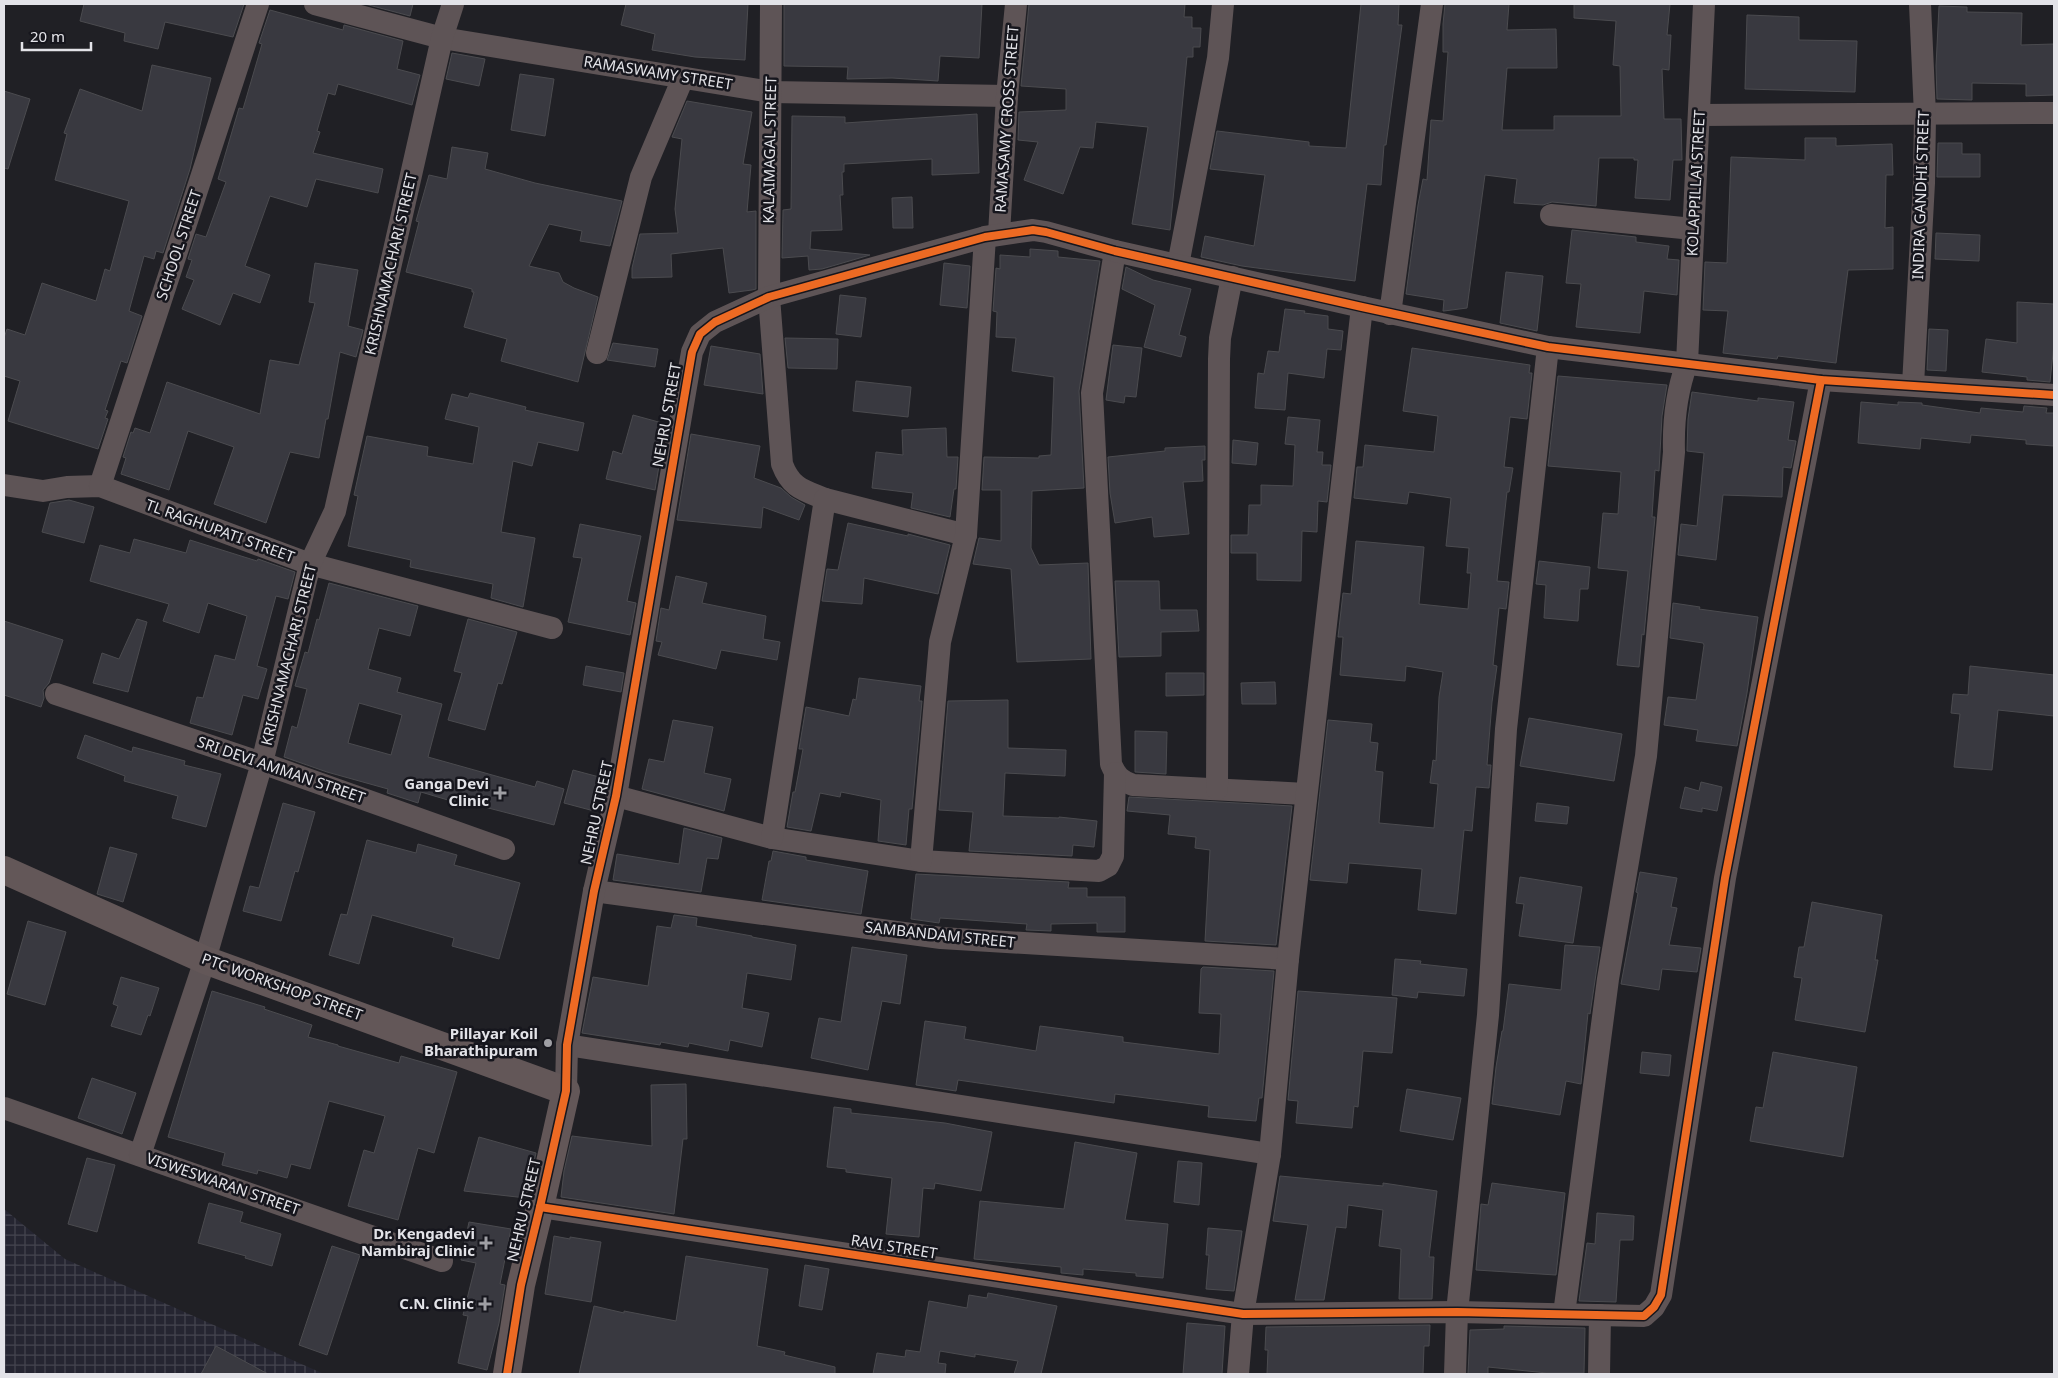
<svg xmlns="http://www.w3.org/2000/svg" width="2058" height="1378" viewBox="0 0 2058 1378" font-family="'Noto Sans',sans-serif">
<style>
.industrial{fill:url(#industrial-grid)}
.building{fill:#393940;stroke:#4b4b4f;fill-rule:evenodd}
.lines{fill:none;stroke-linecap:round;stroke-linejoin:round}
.street{stroke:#5e5456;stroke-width:22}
.secondary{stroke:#635758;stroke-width:28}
.cycleway-casing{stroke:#16161d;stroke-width:11}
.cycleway{stroke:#ed6a23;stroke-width:8}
.poi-dot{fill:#9f9fa4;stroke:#16161d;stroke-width:2}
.labels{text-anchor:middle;stroke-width:5;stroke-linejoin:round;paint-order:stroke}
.street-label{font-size:15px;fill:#e3e3e8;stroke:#16161d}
.poi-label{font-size:15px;font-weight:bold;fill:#e3e3e8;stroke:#16161d;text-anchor:end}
</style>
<defs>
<pattern id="industrial-grid" width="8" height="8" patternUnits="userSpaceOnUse" patternTransform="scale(1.25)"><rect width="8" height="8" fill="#252531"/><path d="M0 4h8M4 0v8" fill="none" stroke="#44444f"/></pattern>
</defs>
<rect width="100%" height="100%" fill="#202025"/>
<polygon class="industrial" points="4,1209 65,1259 324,1374 4,1374"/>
<g class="building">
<polygon points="84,4 244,4 233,37 165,22 158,49 124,41 125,33 80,21"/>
<polygon points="365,4 413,4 410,16"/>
<polygon points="626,4 748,4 745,60 695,57 652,50 655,34 621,25"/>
<polygon points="784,4 982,4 979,58 940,56 938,81 892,78 847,79 848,67 784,66"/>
<polygon points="1029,4 1185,4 1184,17 1192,17 1192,28 1201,28 1200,47 1193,47 1193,57 1187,57 1170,230 1132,224 1148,127 1096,122 1093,148 1080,147 1063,194 1024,180 1038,142 1018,140 1019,112 1066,110 1066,89 1021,86"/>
<polygon points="1361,4 1399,4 1398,25 1402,25 1386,145 1384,145 1381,185 1367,184 1355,281 1242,266 1201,257 1205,236 1254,246 1265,175 1210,169 1217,131 1309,142 1309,146 1346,148"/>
<polygon points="1445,4 1509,4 1507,30 1556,29 1557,68 1507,68 1502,130 1554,130 1554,116 1621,116 1620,66 1613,65 1616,21 1574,18 1574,4 1670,4 1667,35 1671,35 1669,70 1662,69 1664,119 1681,119 1682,160 1673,160 1670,200 1635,198 1638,160 1634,160 1634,158 1599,158 1596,206 1552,202 1543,205 1514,203 1517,179 1485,175 1467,308 1444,311 1443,311 1444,300 1406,294 1418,205 1423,179 1427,180 1431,120 1443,121 1448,52 1443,52 1443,24"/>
<polygon points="1939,6 1967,7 1967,12 2022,13 2021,45 2054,44 2054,95 2026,96 2026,84 1972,83 1972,100 1937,99 1936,66"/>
<polygon points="270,10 343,30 344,25 403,41 397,69 420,75 412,105 338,84 335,95 328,93 317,131 320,132 313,153 383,169 378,193 316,179 307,207 270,196 245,266 270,275 260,303 233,293 220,325 182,309 194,280 186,277 192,260 188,259 196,234 206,237 226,182 218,179 239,108 243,109 262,44 259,43"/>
<polygon points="1747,15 1799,17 1799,40 1857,41 1855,92 1745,89"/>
<polygon points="452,53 485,59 479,86 446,79"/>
<polygon points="152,65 211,78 190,169 163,253 156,251 154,259 144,256 129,311 142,316 127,363 121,361 105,410 108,411 105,418 108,419 98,449 8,421 20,381 4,376 4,338 7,329 25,335 42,283 96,301 105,269 110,271 129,201 55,180 67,134 64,133 80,89 142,111"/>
<polygon points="520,74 554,79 545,136 511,130"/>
<polygon points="4,91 30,99 8,169 4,168"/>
<polygon points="687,101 752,112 743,164 751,165 747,212 756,211 756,289 752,290 729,293 723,248 671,254 672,277 632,278 632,268 640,234 678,233 675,209 682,139 672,137"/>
<polygon points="977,114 979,173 932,175 932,159 844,164 844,172 842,172 843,195 840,195 842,230 811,231 810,249 870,255 822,269 809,270 808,256 782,258 783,210 791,209 792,116 845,117 845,123"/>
<polygon points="1805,138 1836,138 1836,146 1892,144 1893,175 1886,175 1885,228 1893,227 1893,269 1848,270 1836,363 1778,356 1777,359 1723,353 1728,311 1703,310 1705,262 1727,263 1731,157 1805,160"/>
<polygon points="1938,143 1962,143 1962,154 1980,154 1980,177 1937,177"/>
<polygon points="452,147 488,153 485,169 535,183 622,201 610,246 580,241 582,231 549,224 529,266 559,273 563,282 574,288 598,297 578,382 501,361 507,339 464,327 474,292 472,292 472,289 406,272 419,222 416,221 429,175 447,179"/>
<polygon points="912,197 913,228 893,228 892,198"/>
<polygon points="1572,230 1636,237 1636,242 1669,246 1667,259 1679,260 1677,295 1644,291 1640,333 1576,327 1581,284 1566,283"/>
<polygon points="1936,233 1980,235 1979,261 1935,259"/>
<polygon points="1030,249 1058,251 1058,257 1100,261 1079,391 1084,488 1032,491 1031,548 1039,565 1088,563 1091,659 1017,662 1011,569 973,564 979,538 1001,541 1001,490 982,490 984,457 1039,458 1039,456 1051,455 1054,377 1012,371 1016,338 996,337 997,312 993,311 996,268 1000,269 1000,255 1030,257"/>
<polygon points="315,263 358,270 348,326 363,330 356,357 340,352 328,419 326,419 319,458 290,452 266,523 214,504 234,447 188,431 169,490 121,474 126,458 123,457 131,432 133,433 135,428 150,433 167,382 260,414 270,360 299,365 315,303 309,302"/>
<polygon points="944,263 970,266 967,308 940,305"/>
<polygon points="1126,267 1153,280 1191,289 1179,335 1186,337 1181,357 1144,347 1155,305 1122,289"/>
<polygon points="1506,272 1543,276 1537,331 1500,323"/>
<polygon points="840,295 866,298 861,337 836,334"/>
<polygon points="2017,302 2054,304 2054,344 2050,382 2027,380 2027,377 1982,372 1986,339 2017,343"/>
<polygon points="1285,309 1305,311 1304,313 1328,316 1328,329 1343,331 1341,350 1327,349 1324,378 1288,373 1285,410 1255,408 1258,373 1264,374 1268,351 1279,352"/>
<polygon points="1929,329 1948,330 1946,371 1927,370"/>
<polygon points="785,338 838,339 837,369 788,368"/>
<polygon points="613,343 658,349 655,367 607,360"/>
<polygon points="1113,345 1142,348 1136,397 1125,396 1124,403 1106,400"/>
<polygon points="711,346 760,354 763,394 704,385"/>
<polygon points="1412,348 1530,365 1529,373 1532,373 1527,419 1510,417 1504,467 1513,468 1509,492 1507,492 1497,581 1509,582 1506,609 1499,608 1493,665 1497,666 1492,702 1487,765 1491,765 1489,788 1476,787 1472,831 1464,830 1456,914 1418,910 1422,869 1349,863 1347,883 1310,880 1328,720 1372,724 1370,742 1378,743 1375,771 1383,772 1379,823 1434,828 1438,784 1430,783 1433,760 1436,761 1439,697 1443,672 1406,666 1405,681 1340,675 1343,637 1338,637 1343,593 1351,594 1356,541 1424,547 1419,604 1468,609 1471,573 1467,573 1469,548 1446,546 1451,498 1409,492 1407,504 1354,498 1357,467 1363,467 1365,445 1434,452 1438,416 1403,411"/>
<polygon points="1558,376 1667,385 1662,416 1659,471 1655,470 1652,517 1655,517 1644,635 1642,634 1639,667 1617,665 1628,571 1598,568 1603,513 1618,514 1621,472 1548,466"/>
<polygon points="856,381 911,387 908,417 853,411"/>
<polygon points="1692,392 1758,401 1758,398 1794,402 1788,440 1796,441 1791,468 1783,467 1782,497 1723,495 1716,560 1678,555 1681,524 1697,526 1704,453 1687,451 1688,419"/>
<polygon points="470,393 526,407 525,410 584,423 578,451 538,442 532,466 513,461 501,532 535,538 523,607 491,598 493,584 410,567 411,560 348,546 358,496 354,495 367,436 428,447 427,456 473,464 479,427 445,419 452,394 468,398"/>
<polygon points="1861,402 1898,405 1898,402 1922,403 1922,405 1980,413 1981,408 2023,412 2024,406 2047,408 2046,413 2054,413 2054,446 2026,444 2026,440 1971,435 1970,443 1921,438 1920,449 1858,443"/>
<polygon points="633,415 666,424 655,490 606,479 613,451 622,454"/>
<polygon points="1288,417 1320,420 1317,452 1323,452 1322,465 1331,465 1327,502 1318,501 1317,532 1302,531 1301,581 1257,580 1257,553 1231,553 1231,535 1248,535 1249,505 1261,505 1261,485 1293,486 1295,445 1285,444"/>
<polygon points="946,428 947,457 958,457 956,489 954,489 950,517 911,508 913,493 872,488 876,452 903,455 902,430"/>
<polygon points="691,434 760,446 754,478 781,488 791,497 805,505 799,520 763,507 761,528 677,520"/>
<polygon points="1233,440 1258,443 1256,465 1232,463"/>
<polygon points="1205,446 1205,460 1202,460 1203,481 1183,482 1189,534 1154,537 1152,517 1115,523 1110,493 1108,457 1165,451 1165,448"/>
<polygon points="69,500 94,507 84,543 42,532 50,503"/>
<polygon points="848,523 908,536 908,534 950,545 938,594 864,578 862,604 822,601 827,569 838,570"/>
<polygon points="580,524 641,536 627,601 636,603 630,635 568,622 582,558 573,557"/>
<polygon points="134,539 186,553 190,540 257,561 258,559 295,572 288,599 276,596 257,666 267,669 258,699 243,695 232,735 190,723 197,697 203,698 215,655 235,660 247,616 208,603 199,633 163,621 169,604 90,581 100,545 130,553"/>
<polygon points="1539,561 1590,567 1588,589 1580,589 1578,621 1544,618 1546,585 1536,584"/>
<polygon points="676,576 707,583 702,603 766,616 763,639 780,642 777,660 721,650 716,669 658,655 662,642 656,641 661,608 669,610"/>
<polygon points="1115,581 1159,581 1160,610 1197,610 1199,631 1161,632 1161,656 1119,657"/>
<path d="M329,583L418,606L410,636L379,628L368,669L401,678L397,692L442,704L428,757L535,787L537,781L564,789L554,825L469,803L468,806L421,792L418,803L387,793L388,789L327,772L284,757L292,726L297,728L307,689L295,686L305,652L308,653L317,619L319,620ZM359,703L402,715L391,755L348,743Z"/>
<polygon points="1673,603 1700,607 1699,609 1758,617 1747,693 1737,746 1696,741 1698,730 1664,725 1668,697 1696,700 1704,645 1703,643 1670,638"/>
<polygon points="137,619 147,622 128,692 93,683 102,653 119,659"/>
<polygon points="468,619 517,632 502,684 498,683 485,730 448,720 462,673 454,671"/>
<polygon points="4,621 63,640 49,683 43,690 44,698 41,707 4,695"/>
<polygon points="586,666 624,673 621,692 583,685"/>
<polygon points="1970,666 2054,675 2054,716 1998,710 1992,770 1954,767 1960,714 1951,713 1953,694 1968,695"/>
<polygon points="1166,673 1204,673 1204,695 1166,696"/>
<polygon points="859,678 921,686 919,701 922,701 912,809 909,809 906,845 878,841 881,800 841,792 840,797 820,793 811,831 787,827 793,792 795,792 803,749 799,749 806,707 849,716 853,699 856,700"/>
<polygon points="1275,682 1276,704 1242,704 1241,683"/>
<polygon points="1008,700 1008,748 1066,750 1065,776 1005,773 1003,816 1059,818 1059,817 1097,821 1094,847 1073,845 1072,856 969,851 973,812 939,810 948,701"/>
<polygon points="1529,718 1622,734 1614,781 1520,766"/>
<polygon points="673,720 713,727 704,773 731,779 724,811 642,789 649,759 664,762"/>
<polygon points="1135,731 1167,732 1166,774 1135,772"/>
<polygon points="85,735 132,752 133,747 185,761 184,765 221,774 206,827 172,818 178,796 124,781 125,776 77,758"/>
<polygon points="573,770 603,778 594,811 564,803"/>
<polygon points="1701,782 1722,787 1717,811 1702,808 1702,812 1680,808 1685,787 1699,791"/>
<polygon points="1129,797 1292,806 1276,945 1205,941 1210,850 1195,848 1196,837 1168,834 1170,815 1127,811"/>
<polygon points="283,803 315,812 298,872 295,871 281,921 243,911 250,886 259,888"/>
<polygon points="1537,803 1569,807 1567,824 1535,821"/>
<polygon points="684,828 722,838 718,859 707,858 701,892 613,880 617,854 679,864"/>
<polygon points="367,840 416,853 418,844 457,855 454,865 520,883 499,959 452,946 454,938 372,915 359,964 329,955 341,914 347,915"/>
<polygon points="110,847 137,854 123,902 97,894"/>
<polygon points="773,851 806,857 806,860 868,871 861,914 762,900 769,861 771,861"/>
<polygon points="1640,872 1677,878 1671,907 1677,908 1669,945 1701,948 1697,972 1662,969 1659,990 1621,984 1638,893 1636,892"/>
<polygon points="916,874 1069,882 1068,888 1087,888 1087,897 1125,897 1125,932 1097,932 1097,923 1051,924 1051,931 1026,930 1027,924 940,918 939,923 911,919"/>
<polygon points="1520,877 1582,887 1573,943 1519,936 1524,904 1516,903"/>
<polygon points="1812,902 1882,915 1875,960 1878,960 1865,1032 1795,1020 1802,978 1794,977 1799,947 1804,947"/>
<polygon points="674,915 697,918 696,926 752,936 752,937 796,945 791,980 747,973 742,1008 769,1013 762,1047 730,1040 728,1051 689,1043 688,1047 661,1042 660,1045 582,1033 593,977 648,986 657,926 671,928"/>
<polygon points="28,921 66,932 45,1005 7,994"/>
<polygon points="1565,945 1600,947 1590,1014 1588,1013 1581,1084 1566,1081 1560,1115 1492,1104 1496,1067 1502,1031 1503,1031 1509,984 1561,990"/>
<polygon points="852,947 907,955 900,1004 882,1001 868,1070 811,1058 819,1018 841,1022"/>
<polygon points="1395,959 1421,961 1420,964 1467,969 1464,996 1418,992 1417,998 1392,995"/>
<polygon points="1203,967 1274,971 1262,1098 1259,1098 1256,1121 1208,1117 1209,1106 1115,1094 1114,1103 958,1080 956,1091 916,1085 925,1021 966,1027 964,1039 1036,1051 1040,1026 1123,1037 1123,1042 1219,1054 1221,1014 1199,1013 1201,969"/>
<polygon points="121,977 159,988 150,1016 148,1015 141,1035 111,1026 118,1006 113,1004"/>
<polygon points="212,991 265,1007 264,1009 312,1025 308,1037 338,1045 338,1046 399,1063 401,1056 457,1072 434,1153 418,1148 398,1220 348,1206 364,1150 374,1153 385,1116 329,1101 310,1169 291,1164 287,1178 258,1170 257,1174 222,1165 225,1153 168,1137"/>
<polygon points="1298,991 1397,998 1392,1053 1363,1051 1358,1107 1354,1106 1352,1128 1296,1123 1298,1101 1288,1100"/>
<polygon points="1642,1052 1671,1055 1669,1076 1640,1073"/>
<polygon points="1773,1052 1857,1067 1843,1157 1750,1141 1756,1107 1763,1108"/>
<polygon points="92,1078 136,1093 122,1134 78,1118"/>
<polygon points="686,1084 687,1139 683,1139 674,1214 561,1197 564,1171 572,1136 652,1146 651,1085"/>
<polygon points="1407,1089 1461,1098 1453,1140 1400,1131"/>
<polygon points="834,1107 851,1109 851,1113 945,1123 992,1132 981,1191 935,1183 934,1189 923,1188 919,1237 886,1234 892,1178 846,1172 846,1169 827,1167"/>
<polygon points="479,1137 536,1153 526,1198 464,1191"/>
<polygon points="1075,1142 1137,1153 1125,1220 1168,1224 1163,1278 1136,1276 1136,1273 1083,1269 1083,1275 1061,1273 1061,1267 974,1259 980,1201 1064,1209"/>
<polygon points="87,1158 115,1165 97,1232 68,1224"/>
<polygon points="1178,1161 1202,1163 1199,1205 1174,1202"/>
<polygon points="1280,1176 1383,1186 1383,1183 1437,1191 1429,1257 1434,1257 1432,1299 1399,1299 1401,1249 1379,1246 1383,1210 1348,1205 1346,1228 1336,1227 1324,1300 1295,1300 1308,1225 1273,1221"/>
<polygon points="1492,1183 1565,1193 1556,1275 1476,1270 1481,1204 1488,1205"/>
<polygon points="209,1203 243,1212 240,1222 281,1234 272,1266 245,1258 246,1256 198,1243"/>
<polygon points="1597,1213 1634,1216 1633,1240 1620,1240 1616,1302 1579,1301 1587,1243 1595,1244"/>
<polygon points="469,1222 511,1229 500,1284 505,1285 499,1323 487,1370 458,1363 468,1316 463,1315 476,1263 461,1260"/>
<polygon points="1208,1228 1242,1231 1234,1291 1206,1289 1209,1255 1206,1255"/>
<polygon points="554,1236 570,1239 570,1237 601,1242 591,1302 545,1294"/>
<polygon points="332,1246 360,1255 327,1355 299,1345"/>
<polygon points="686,1256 768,1269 757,1346 785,1352 784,1355 835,1367 835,1374 579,1374 594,1306 624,1313 624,1311 676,1321"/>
<polygon points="805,1265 829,1269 822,1310 799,1306"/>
<polygon points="988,1293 1057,1306 1041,1374 1014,1374 1018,1361 975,1354 975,1357 940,1351 938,1363 946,1364 945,1374 873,1374 877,1353 905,1357 906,1350 920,1352 929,1301 967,1308 969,1295 987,1298"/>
<polygon points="1187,1323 1225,1326 1222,1374 1183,1374"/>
<polygon points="1430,1325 1429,1346 1424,1346 1423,1374 1267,1374 1268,1350 1265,1350 1266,1327"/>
<polygon points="1504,1326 1585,1328 1584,1373 1547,1373 1488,1367 1488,1374 1468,1374 1470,1330 1504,1329"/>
<polygon points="216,1346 268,1374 201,1374"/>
</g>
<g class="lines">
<g class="street">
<polyline points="315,4 442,38 771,92 1007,96"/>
<path d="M771,4L769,297L782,464C791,488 803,490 825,499"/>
<polyline points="1699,115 2054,113"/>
<polyline points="1551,215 1693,229"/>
<polyline points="999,234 1007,96 1016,4"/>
<path d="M1115,251L1092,393L1111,764C1116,776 1120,780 1133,785L1306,794"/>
<polyline points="1178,265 1218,58 1223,4"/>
<polyline points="1390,314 1432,4"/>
<polyline points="597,353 641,177 683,78"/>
<polyline points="1913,385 1924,183 1925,115 1920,4"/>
<polyline points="4,485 43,491 67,487 100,486 310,564 552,628"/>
<polyline points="100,486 258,4"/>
<polyline points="56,694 262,763 504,849"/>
<polyline points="1217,789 1219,359 1220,338 1232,277"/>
<polyline points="616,796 772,838 921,861 1099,871 1108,866 1113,856 1115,773"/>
<polyline points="772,838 825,499 966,535"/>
<polyline points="921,861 940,642 966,535 985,237"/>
<polyline points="594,891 941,938 1288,959"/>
<polyline points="567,1045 1270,1154"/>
<polyline points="566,1091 567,1045 594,891 616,796 692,352 700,334 715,322 769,297 985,237 1033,230 1046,232 1115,251 1362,307 1548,347 1821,380 2054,395"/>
<polyline points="4,1108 442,1261"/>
<polyline points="140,1155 205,960 262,763 310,564 335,511 442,38 453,4"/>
<polyline points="540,1207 1243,1314 1457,1312 1644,1316 1654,1307 1661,1295 1725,878 1821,380"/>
<path d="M1564,1314L1608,979L1646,756L1674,452C1673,420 1676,393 1687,363L1704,4"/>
<polyline points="1238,1374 1243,1314 1270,1154 1288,959 1362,307"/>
<polyline points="1455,1374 1457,1312 1488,1015 1506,729 1548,347"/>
<polyline points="1599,1374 1600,1315"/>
</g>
<polyline class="secondary" points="4,870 205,960 566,1091 540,1207 521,1285 507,1374"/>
<defs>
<g id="cycleway">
<polyline points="540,1207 1243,1314 1457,1312 1644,1316 1654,1307 1661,1295 1725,878 1821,380"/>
<polyline points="507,1374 521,1285 540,1207 566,1091 567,1045 594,891 616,796 692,352 700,334 715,322 769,297 985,237 1033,230 1046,232 1115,251 1362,307 1548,347 1821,380 2054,395"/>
</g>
</defs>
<use href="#cycleway" class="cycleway-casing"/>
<use href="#cycleway" class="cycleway"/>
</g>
<g class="poi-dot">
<path d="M497.5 785.5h5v5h5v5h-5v5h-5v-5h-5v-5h5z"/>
<circle cx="548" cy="1043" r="5"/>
<path d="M483.5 1235.5h5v5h5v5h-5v5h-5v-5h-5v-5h5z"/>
<path d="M482.5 1296.5h5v5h5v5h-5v5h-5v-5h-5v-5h5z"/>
</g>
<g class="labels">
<g class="street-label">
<text transform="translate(658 73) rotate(9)" y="5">RAMASWAMY STREET</text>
<text transform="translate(1007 119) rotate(-86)" y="5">RAMASAMY CROSS STREET</text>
<text transform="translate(770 150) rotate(-89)" y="5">KALAIMAGAL STREET</text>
<text transform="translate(1696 183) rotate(-87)" y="5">KOLAPPILLAI STREET</text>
<text transform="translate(1921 195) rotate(-88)" y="5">INDIRA GANDHI STREET</text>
<text transform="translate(179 245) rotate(-72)" y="5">SCHOOL STREET</text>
<text transform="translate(391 264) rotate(-77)" y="5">KRISHNAMACHARI STREET</text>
<text transform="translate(667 415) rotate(-80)" y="5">NEHRU STREET</text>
<text transform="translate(220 531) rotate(20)" y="5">TL RAGHUPATI STREET</text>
<text transform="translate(289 655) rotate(-76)" y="5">KRISHNAMACHARI STREET</text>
<text transform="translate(281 770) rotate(19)" y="5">SRI DEVI AMMAN STREET</text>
<text transform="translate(597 813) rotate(-78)" y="5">NEHRU STREET</text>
<text transform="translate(940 935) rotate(6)" y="5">SAMBANDAM STREET</text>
<text transform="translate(282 987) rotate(20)" y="5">PTC WORKSHOP STREET</text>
<text transform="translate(223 1184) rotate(19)" y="5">VISWESWARAN STREET</text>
<text transform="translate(524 1210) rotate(-77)" y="5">NEHRU STREET</text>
<text transform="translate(894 1247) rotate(9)" y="5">RAVI STREET</text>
</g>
<g class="poi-label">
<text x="489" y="789">Ganga Devi<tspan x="489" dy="17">Clinic</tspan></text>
<text x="538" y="1039">Pillayar Koil<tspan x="538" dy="17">Bharathipuram</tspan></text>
<text x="475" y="1239">Dr. Kengadevi<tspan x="475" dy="17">Nambiraj Clinic</tspan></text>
<text x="474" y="1309">C.N. Clinic</text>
</g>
</g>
<rect width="2058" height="1378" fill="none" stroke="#e3e3e8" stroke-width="10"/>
<path d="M22 42v8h69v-8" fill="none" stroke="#e3e3e8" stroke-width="2.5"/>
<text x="30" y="42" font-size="15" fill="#e3e3e8" stroke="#16161d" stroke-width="4" paint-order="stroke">20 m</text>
</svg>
